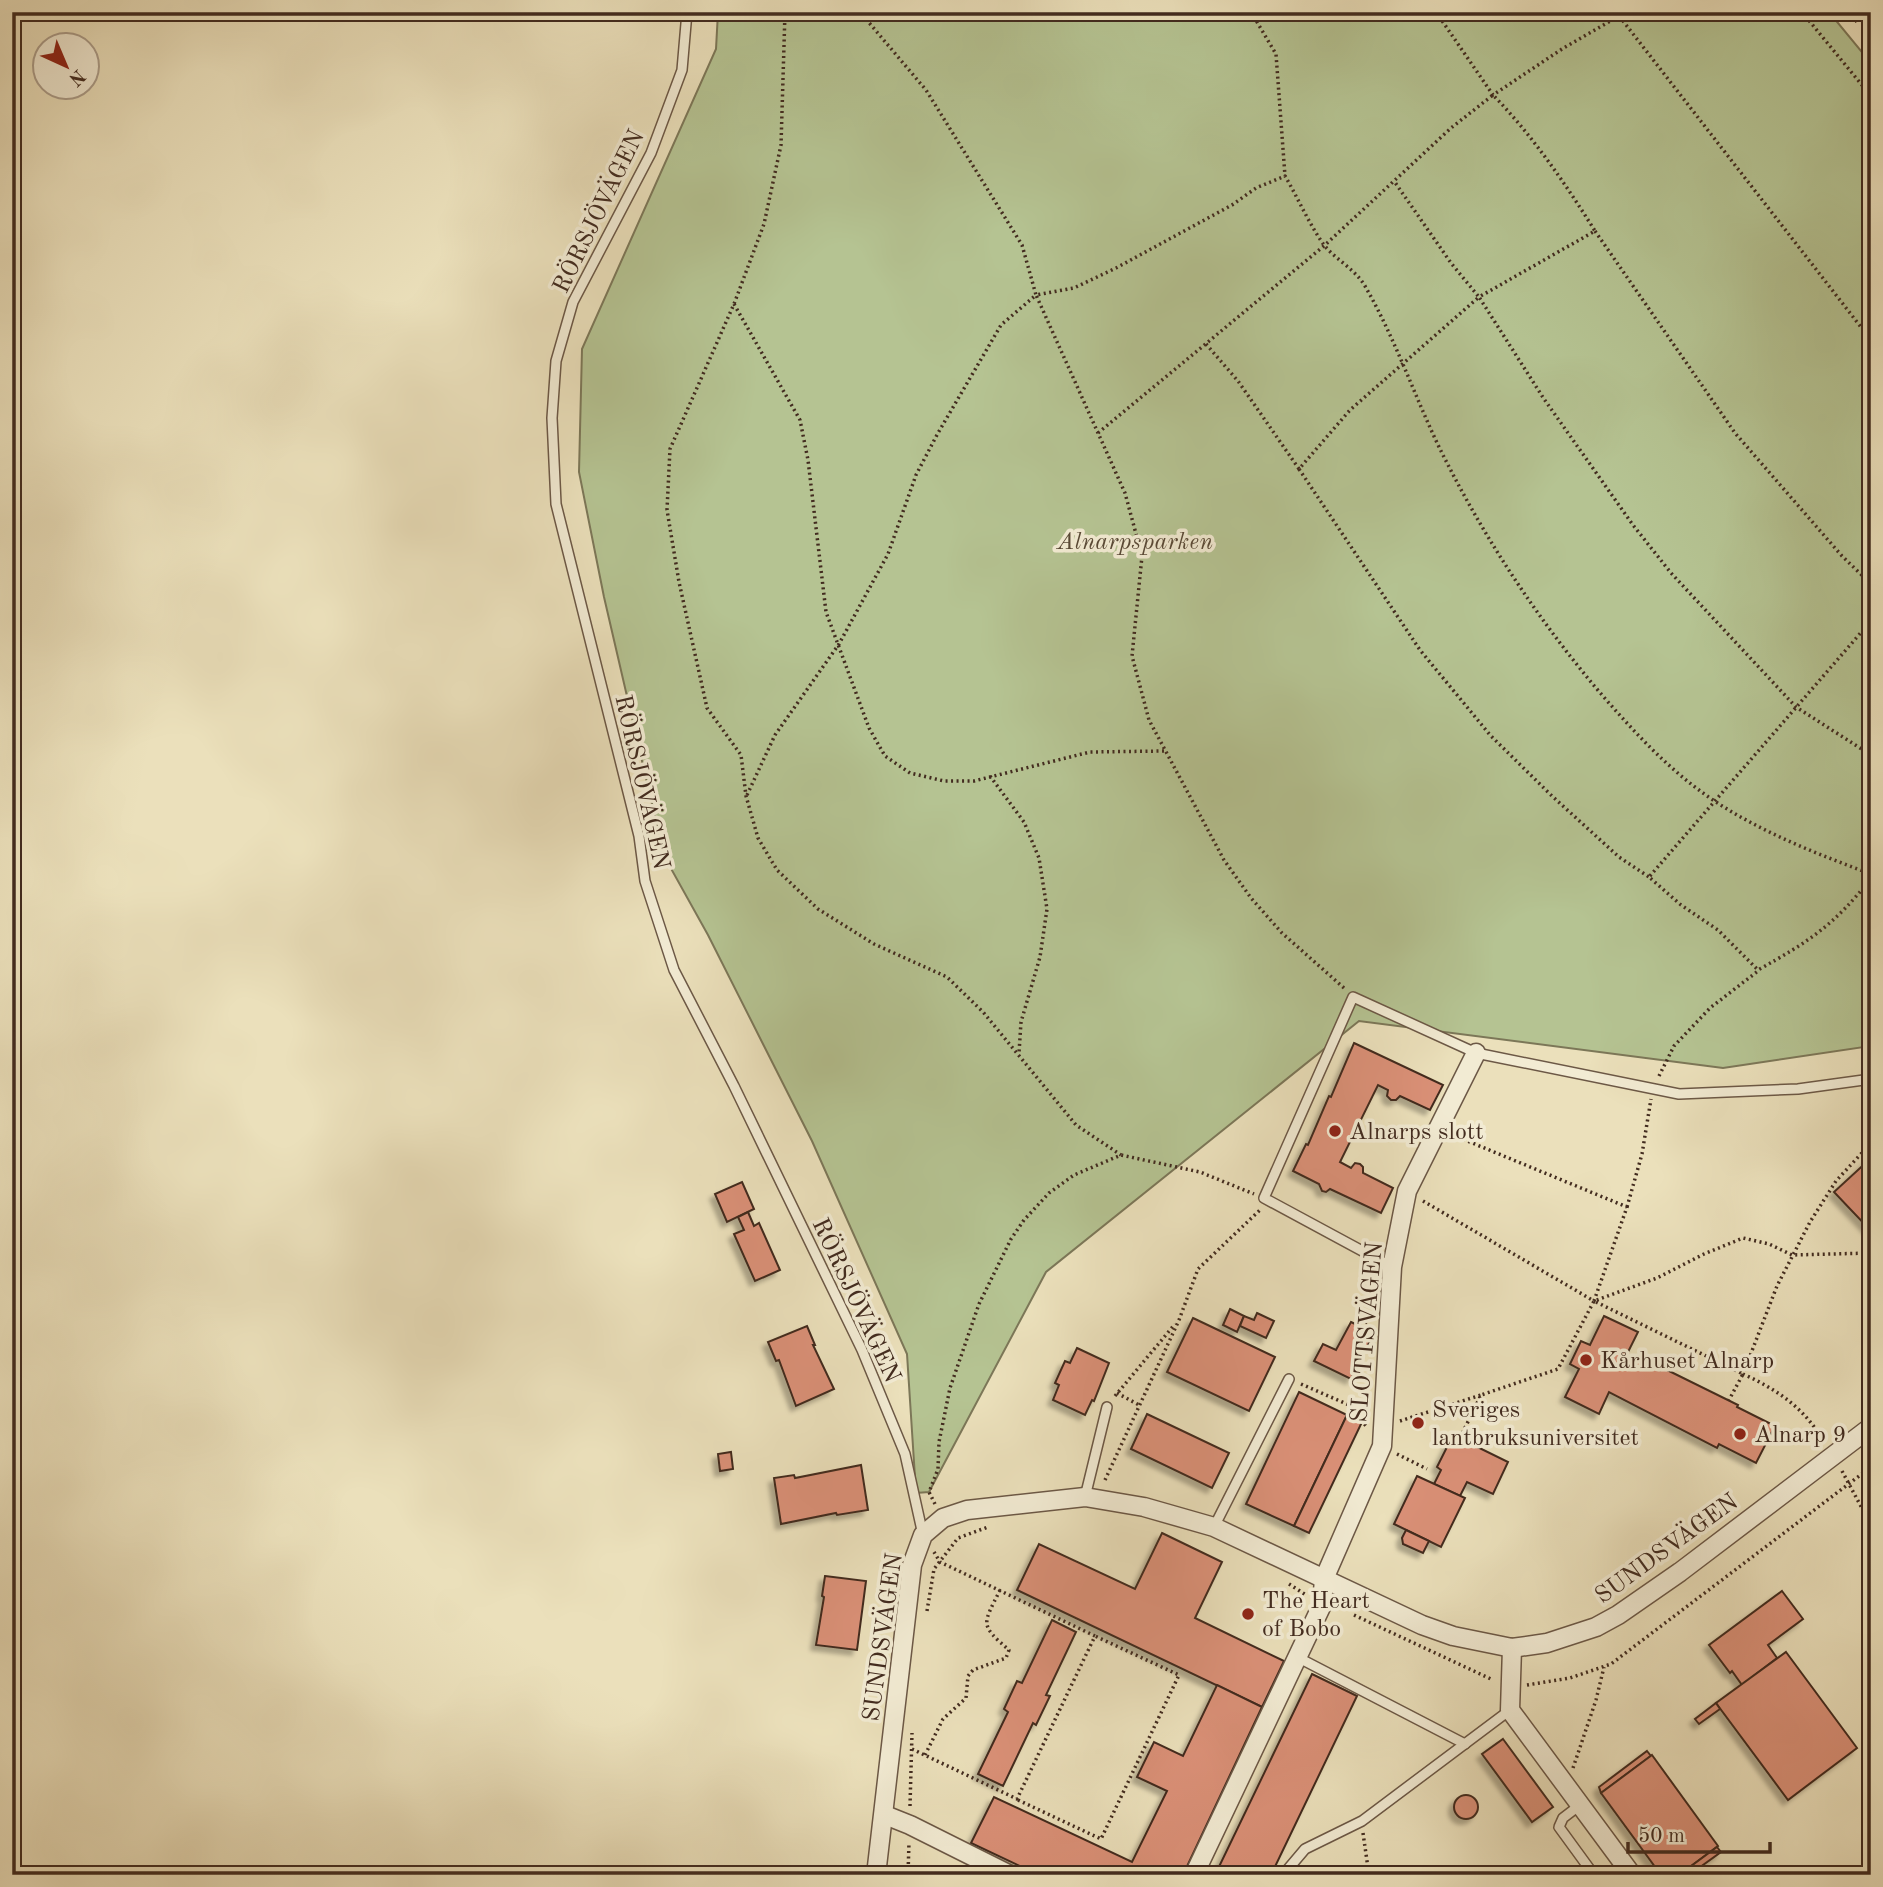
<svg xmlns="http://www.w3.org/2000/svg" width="1883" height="1887" viewBox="0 0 1883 1887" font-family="'Old Standard TT',serif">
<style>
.green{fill:#b5c392;stroke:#7c7758;stroke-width:2}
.building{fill:#da9077;stroke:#422b1f;stroke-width:2;filter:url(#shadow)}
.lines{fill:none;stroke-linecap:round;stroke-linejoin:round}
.lane-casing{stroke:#6c5846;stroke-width:12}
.street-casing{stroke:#6c5846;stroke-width:21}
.path{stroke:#422b1f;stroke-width:3.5;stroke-dasharray:2 3.5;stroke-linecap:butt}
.lane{stroke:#f2ebd3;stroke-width:9}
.street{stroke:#f2ebd3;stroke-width:18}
.rail{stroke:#422b1f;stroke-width:5;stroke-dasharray:12 12;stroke-linecap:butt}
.poi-dot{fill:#8f2418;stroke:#f2ebd3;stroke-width:2.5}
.labels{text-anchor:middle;stroke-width:7;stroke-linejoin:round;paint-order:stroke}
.street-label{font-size:24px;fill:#422b1f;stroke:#f2ebd3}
.park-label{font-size:24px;font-style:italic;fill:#594936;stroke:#f2ebd3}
.poi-label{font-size:24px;fill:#422b1f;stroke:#f2ebd3;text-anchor:start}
</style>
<defs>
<filter id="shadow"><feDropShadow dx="-5" dy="5" stdDeviation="2" flood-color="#0004"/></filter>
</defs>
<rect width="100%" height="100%" fill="#ebe0bb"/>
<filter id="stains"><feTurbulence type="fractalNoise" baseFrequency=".00286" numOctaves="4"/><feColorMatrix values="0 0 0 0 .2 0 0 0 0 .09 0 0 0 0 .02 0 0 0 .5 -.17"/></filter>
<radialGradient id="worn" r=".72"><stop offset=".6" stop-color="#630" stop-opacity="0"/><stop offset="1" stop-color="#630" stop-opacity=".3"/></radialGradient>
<polygon class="green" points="718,12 1829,12 1871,63 1871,1046 1723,1068 1359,1021 1046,1272 929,1492 916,1493 907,1354 812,1141 708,935 664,856 604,597 579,472 582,349 716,49"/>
<g class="building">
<polygon points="1354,1043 1443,1085 1430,1110 1400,1096 1396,1100 1391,1100 1387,1096 1388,1090 1378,1085 1340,1162 1351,1168 1355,1163 1360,1164 1363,1167 1363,1173 1393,1188 1381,1213 1330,1189 1326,1192 1322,1191 1319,1184 1293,1171 1306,1144 1308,1145 1329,1096 1331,1097"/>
<polygon points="1871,1158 1871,1231 1834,1192"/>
<polygon points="742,1182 754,1209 727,1222 715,1194"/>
<polygon points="748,1212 754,1226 759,1223 780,1270 755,1281 734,1234 744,1230 738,1217"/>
<polygon points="1230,1309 1244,1316 1237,1332 1223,1325"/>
<polygon points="1257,1313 1274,1321 1266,1338 1240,1326 1244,1316 1254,1320"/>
<polygon points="1604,1316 1638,1332 1627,1354 1660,1370 1661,1367 1738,1405 1737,1407 1775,1426 1756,1463 1719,1444 1717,1448 1609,1392 1599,1414 1565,1397 1579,1369 1570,1364 1581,1341 1590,1345"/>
<polygon points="1193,1318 1275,1357 1249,1411 1167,1372"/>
<polygon points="1351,1322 1374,1333 1351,1379 1314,1361 1323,1344 1336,1350"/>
<polygon points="807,1326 815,1345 813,1345 834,1389 796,1406 779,1360 776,1361 768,1342"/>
<polygon points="1077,1348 1109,1363 1094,1401 1092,1400 1085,1415 1053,1400 1059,1385 1055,1383 1065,1361 1070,1363"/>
<polygon points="1299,1392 1347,1415 1294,1526 1246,1504"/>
<polygon points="1147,1414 1229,1453 1212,1488 1131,1449"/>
<polygon points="1347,1415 1362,1422 1309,1533 1294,1526"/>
<polygon points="1453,1435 1508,1462 1493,1494 1467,1482 1460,1496 1434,1484 1441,1470 1437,1467"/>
<polygon points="731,1452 733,1469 720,1471 718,1454"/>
<polygon points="861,1465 868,1510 837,1515 836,1513 781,1524 774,1478 794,1475 795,1478"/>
<polygon points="1417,1476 1465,1498 1441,1547 1394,1524"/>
<polygon points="1406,1530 1429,1541 1423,1553 1403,1544 1402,1538"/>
<polygon points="1162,1533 1222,1562 1195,1618 1284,1661 1262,1707 1017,1590 1039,1544 1135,1589"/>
<polygon points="825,1576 866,1581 857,1650 816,1645 824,1597 822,1596"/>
<polygon points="1782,1591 1803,1619 1768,1645 1777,1658 1742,1685 1732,1671 1730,1673 1709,1645"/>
<polygon points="1052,1620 1076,1632 1046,1695 1050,1696 1036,1725 1033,1723 1003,1786 978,1774 1008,1712 1004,1709 1017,1681 1022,1683"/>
<polygon points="1786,1652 1857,1748 1788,1800 1716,1703"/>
<polygon points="1312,1674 1357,1696 1271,1875 1215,1875"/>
<polygon points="1217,1685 1262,1707 1183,1875 1039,1875 971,1843 994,1797 1132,1862 1167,1791 1137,1777 1154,1742 1183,1756"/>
<polygon points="1716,1703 1720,1709 1699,1724 1695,1719"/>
<polygon points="1503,1739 1553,1807 1532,1822 1482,1754"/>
<polygon points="1647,1751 1651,1756 1601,1793 1599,1787"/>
<polygon points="1652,1755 1718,1846 1679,1875 1661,1875 1601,1793"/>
<circle cx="1466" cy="1807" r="12"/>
<polygon points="1717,1847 1721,1852 1689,1875 1679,1875"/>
</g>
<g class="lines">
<defs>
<g id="lane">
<polyline points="687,12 682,70 651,153 573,302 556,361 552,418 556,504 639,836 645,881 674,970 734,1086 862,1350 905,1454 923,1535"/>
<polyline points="1392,1267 1264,1198 1353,997 1476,1053 1679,1094 1798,1089 1871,1079"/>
<polyline points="1085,1497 1107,1407"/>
<polyline points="1214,1527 1289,1379"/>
<polyline points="1297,1657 1465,1744"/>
<polyline points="1580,1805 1563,1818 1559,1827 1594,1875"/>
<polyline points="1283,1875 1305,1849 1362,1821 1510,1710"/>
</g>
<g id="street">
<polyline points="1512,1648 1510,1710 1632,1875"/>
<polyline points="885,1815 910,1825 1010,1875"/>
<polyline points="876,1875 912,1565 923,1535 943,1518 967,1510 1085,1497 1144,1507 1214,1527 1422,1625 1453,1636 1512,1648 1547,1643 1596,1627 1618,1615 1680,1572 1871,1427"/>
<polyline points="1194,1875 1322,1605 1324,1579 1382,1446 1392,1267 1407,1191 1476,1053"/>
</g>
</defs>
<use href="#lane" class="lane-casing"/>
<use href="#street" class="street-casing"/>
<g class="path">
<polyline points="785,12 781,145 764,224 734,304 670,449 667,510 679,582 707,708 741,755 746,796 758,838 777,870 818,909 874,944 947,977 983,1012 1076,1125 1121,1155"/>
<polyline points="1251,12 1276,54 1285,176"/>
<polyline points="1436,12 1493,95 1562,49 1619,16"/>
<polyline points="1616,12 1871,340"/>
<polyline points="1802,12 1871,96"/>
<polyline points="1595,231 1735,433 1842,556 1871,584"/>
<polyline points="734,304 800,420 808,460 826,612 869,728 885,756 910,773 944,781 974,781 1090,752 1164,751"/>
<polyline points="1206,344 1238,381 1299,469 1350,410 1479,297 1451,263 1394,181"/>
<path d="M1098,433L1325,245L1451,128L1493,95C1532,135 1565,183 1595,231L1479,297L1544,399L1633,525L1671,573L1796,707L1871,755"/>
<polyline points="1299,469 1420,650 1490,735 1552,796 1619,857 1649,877"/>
<path d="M1871,621L1649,877L1681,905L1718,930L1758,970C1808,942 1835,925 1871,878"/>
<polyline points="990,776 1024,822 1039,858 1047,909 1040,957 1021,1022 1019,1053"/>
<polyline points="747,795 775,735 839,644 888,554 916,475 938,433 1001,325 1036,295 1022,245 926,90 860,12"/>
<path d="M1344,988L1282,933L1251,898L1224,860L1149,720L1132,656L1142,556L1125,493L1036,295L1074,288L1116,268L1232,205L1256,188L1285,176C1298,198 1309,224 1324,245C1336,260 1355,269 1365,286C1395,338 1414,395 1440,449C1484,538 1538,620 1602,695C1636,734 1670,771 1713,800C1761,832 1817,854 1871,874"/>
<polyline points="1659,1076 1674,1046 1710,1008 1758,971"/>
<polyline points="1423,1201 1594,1301 1627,1207 1453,1135"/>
<polyline points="1627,1207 1642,1154 1651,1099"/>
<polyline points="1596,1302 1743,1374 1729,1400"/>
<polyline points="1361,1327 1372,1316"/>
<polyline points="1301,1384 1349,1405 1366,1426"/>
<polyline points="1117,1393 1139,1405"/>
<polyline points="1115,1396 1175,1324"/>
<polyline points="1400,1421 1481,1395"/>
<polyline points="1460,1438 1481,1395 1558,1369 1594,1301 1657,1278 1704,1254 1743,1238 1769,1244 1792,1255 1871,1253"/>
<path d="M1823,1441C1805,1408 1776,1389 1743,1374L1777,1286L1810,1222L1836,1181L1871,1143"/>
<polyline points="1397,1454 1427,1469"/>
<polyline points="1842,1471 1871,1525"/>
<polyline points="1105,1480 1179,1320 1198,1269 1261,1209"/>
<polyline points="935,1504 929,1492 938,1469 939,1442 950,1388 979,1304 1011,1239 1024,1220 1049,1193 1074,1175 1121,1155 1200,1172 1254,1194"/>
<polyline points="1289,1584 1306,1595"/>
<polyline points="927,1611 934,1569 958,1538 988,1527"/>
<polyline points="1354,1615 1493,1680"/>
<polyline points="1527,1685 1570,1678 1611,1664 1871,1467"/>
<polyline points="912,1749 1017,1799 1095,1636 940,1562 934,1552"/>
<path d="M925,1755L943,1719L966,1698L968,1676L973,1670L1006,1658L1009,1650C979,1624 983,1625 1000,1590"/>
<polyline points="1573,1768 1596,1700 1604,1667"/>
<polyline points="1018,1800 1101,1839 1179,1675 1095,1636"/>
<polyline points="910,1806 912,1733"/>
<polyline points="1363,1833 1369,1875"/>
<polyline points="908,1875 909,1842"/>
</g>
<use href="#lane" class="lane"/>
<use href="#street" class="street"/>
<polyline class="rail" points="1850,12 1871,38"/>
</g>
<g class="poi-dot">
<circle cx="1335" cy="1131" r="7"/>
<circle cx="1586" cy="1360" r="7"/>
<circle cx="1418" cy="1423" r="7"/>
<circle cx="1740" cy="1434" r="7"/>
<circle cx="1248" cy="1614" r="7"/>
</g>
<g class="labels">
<g class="street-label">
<text transform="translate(598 211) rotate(-64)" y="8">RÖRSJÖVÄGEN</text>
<text transform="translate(643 782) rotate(77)" y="8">RÖRSJÖVÄGEN</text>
<text transform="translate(857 1300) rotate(65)" y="8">RÖRSJÖVÄGEN</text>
<text transform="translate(1366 1332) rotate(-85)" y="8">SLOTTSVÄGEN</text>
<text transform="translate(1666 1548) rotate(-36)" y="8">SUNDSVÄGEN</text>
<text transform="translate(882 1637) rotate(-82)" y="8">SUNDSVÄGEN</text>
</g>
<g class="park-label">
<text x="1135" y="549">Alnarpsparken</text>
</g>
<g class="poi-label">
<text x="1349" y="1139">Alnarps slott</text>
<text x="1600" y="1368">Kårhuset Alnarp</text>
<text x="1432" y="1417">Sveriges<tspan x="1432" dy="28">lantbruksuniversitet</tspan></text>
<text x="1754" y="1442">Alnarp 9</text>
<text x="1262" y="1608">The Heart<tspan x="1262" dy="28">of Bobo</tspan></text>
</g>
</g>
<rect width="1883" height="1887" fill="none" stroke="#ebe0bb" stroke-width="42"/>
<rect x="14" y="14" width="1855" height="1859" fill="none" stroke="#422b1f" stroke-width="3.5"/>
<rect x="21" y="21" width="1841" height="1845" fill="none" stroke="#422b1f" stroke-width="2"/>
<g transform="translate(66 66) rotate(136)"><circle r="33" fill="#f2ebd3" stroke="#ac9e8b" stroke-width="2"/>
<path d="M0-5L12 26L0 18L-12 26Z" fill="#8f2418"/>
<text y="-10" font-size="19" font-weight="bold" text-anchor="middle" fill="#422b1f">N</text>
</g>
<path d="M1628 1842v10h142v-10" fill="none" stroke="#422b1f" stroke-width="3.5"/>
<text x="1638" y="1842" font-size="21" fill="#422b1f" stroke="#f2ebd3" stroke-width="5" paint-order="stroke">50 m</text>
<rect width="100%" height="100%" filter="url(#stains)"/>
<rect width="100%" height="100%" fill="url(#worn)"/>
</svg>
